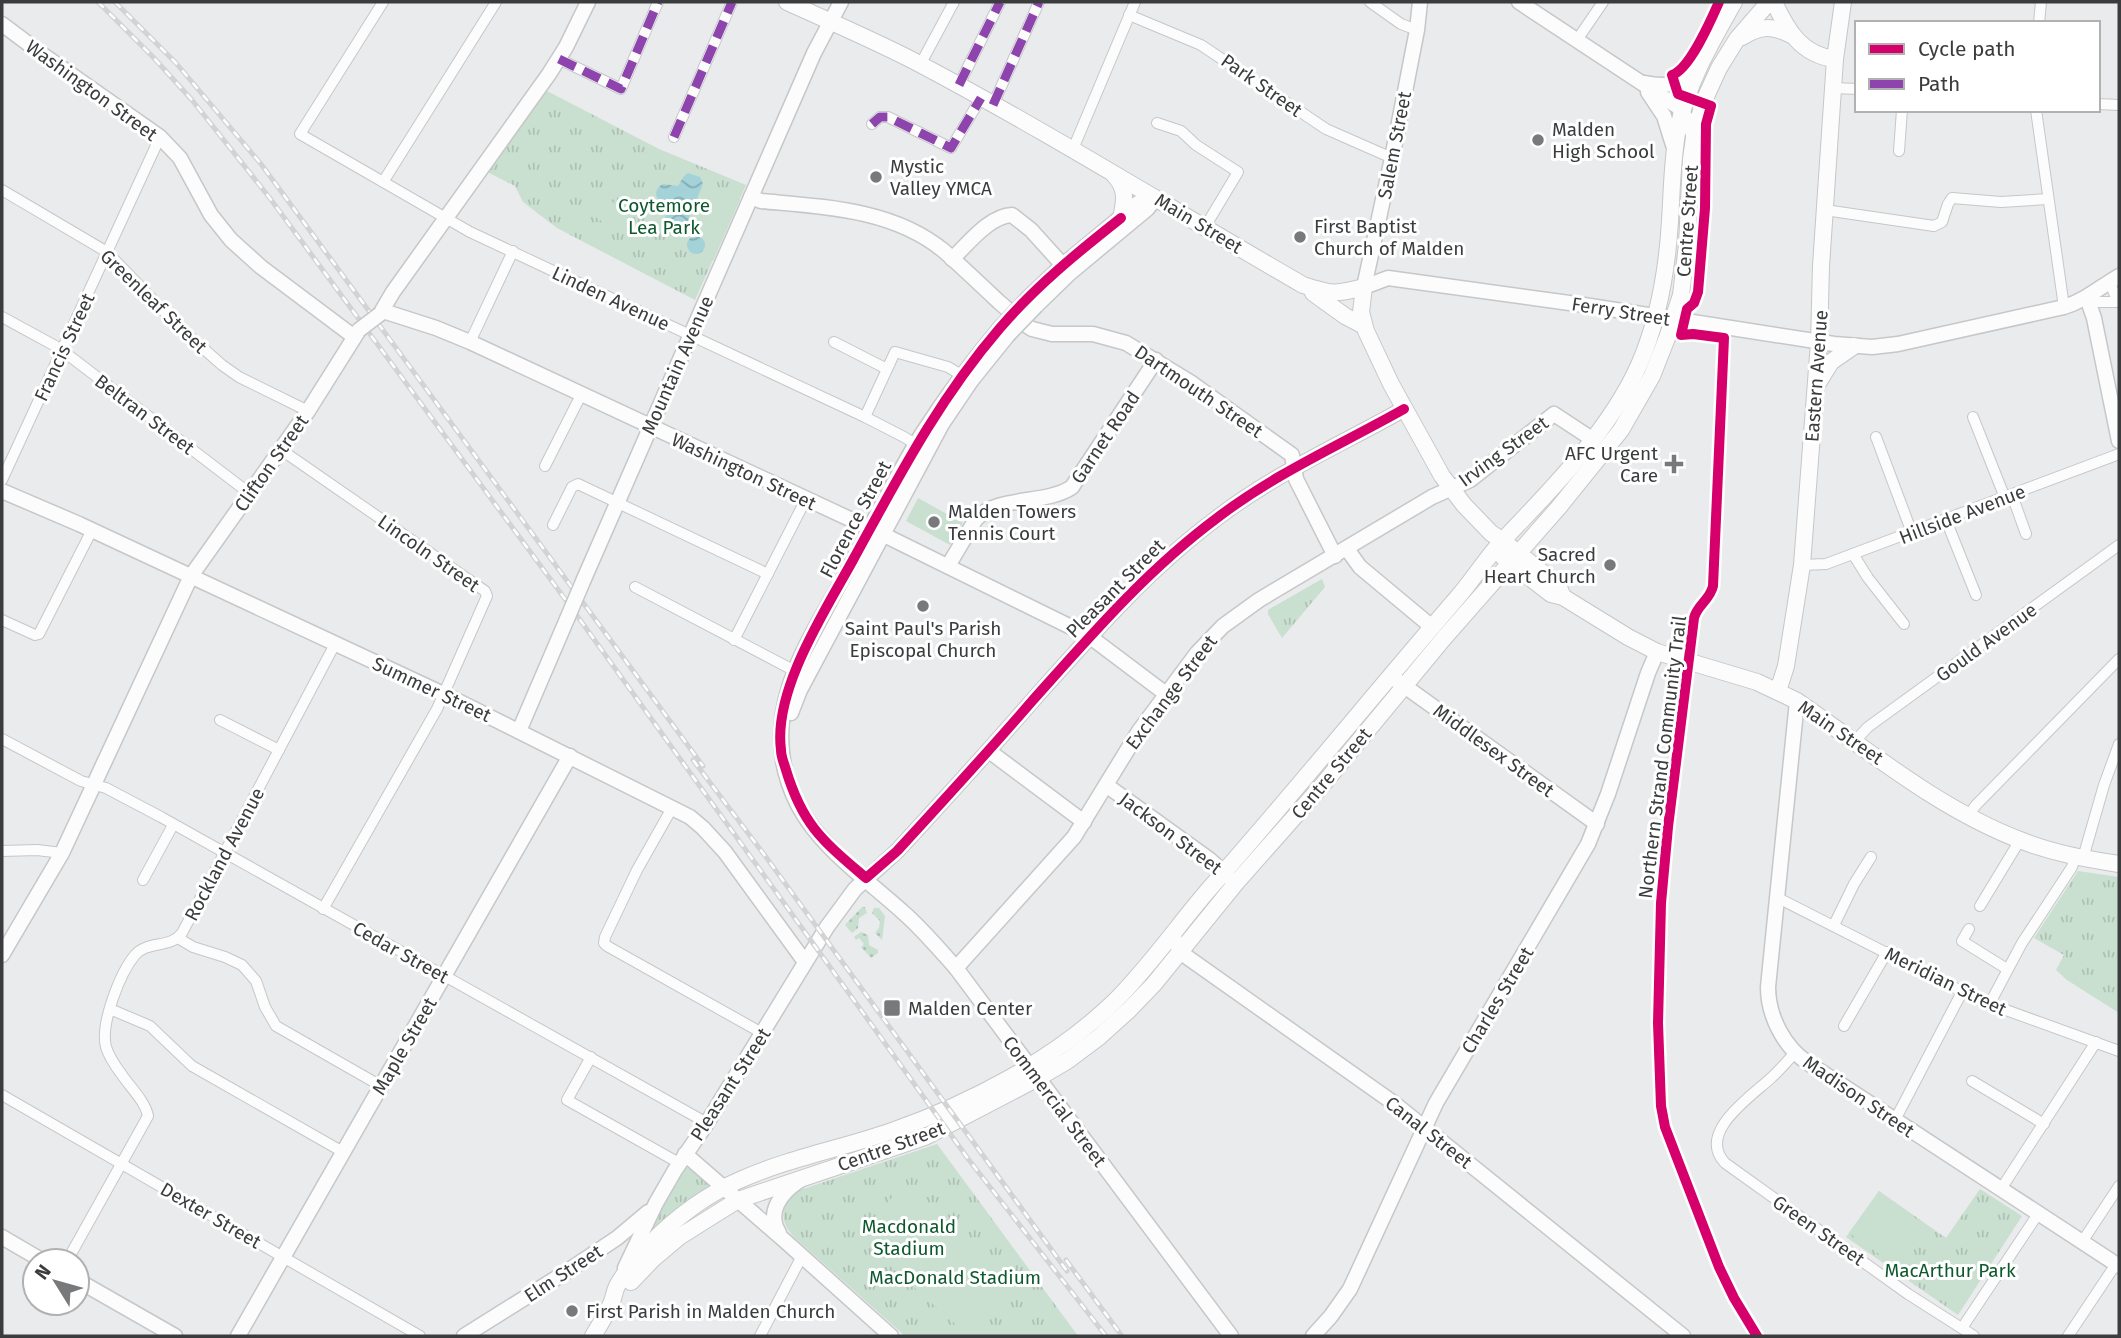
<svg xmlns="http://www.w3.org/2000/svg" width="2121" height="1338" viewBox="0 0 2121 1338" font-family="'Fira Sans',sans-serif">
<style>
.grass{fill:url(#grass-dots)}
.park{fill:url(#park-tufts)}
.garden{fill:#c9dfd0}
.water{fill:url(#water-waves)}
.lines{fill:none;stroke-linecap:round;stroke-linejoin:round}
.street-casing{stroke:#c5c7c9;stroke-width:12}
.secondary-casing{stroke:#c5c7c9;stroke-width:17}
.primary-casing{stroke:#c5c7c9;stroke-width:18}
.street{stroke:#fcfcfc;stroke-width:10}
.secondary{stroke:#fcfcfc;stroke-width:14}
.primary{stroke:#fcfcfc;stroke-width:16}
.rail-casing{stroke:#d2d3d4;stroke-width:5}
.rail{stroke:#fff;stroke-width:2.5;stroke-dasharray:8;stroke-linecap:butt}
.secondary-bridge-casing{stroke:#c5c7c9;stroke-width:17;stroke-linecap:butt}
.secondary-bridge{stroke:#fcfcfc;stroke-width:14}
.quiet{stroke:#8e44ad;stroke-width:9;stroke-dasharray:18 9;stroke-linecap:butt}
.cycleway-casing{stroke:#fff;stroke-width:15}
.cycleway{stroke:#d6006c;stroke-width:10}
.poi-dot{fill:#78797b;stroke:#fff;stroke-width:2.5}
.labels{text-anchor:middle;stroke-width:6;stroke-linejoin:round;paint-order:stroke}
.street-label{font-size:19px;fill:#3b3c3d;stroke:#fff}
.poi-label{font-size:19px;fill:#3b3c3d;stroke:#fff;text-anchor:start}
.park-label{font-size:19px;fill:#0e582e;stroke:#fff}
</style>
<defs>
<pattern id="grass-dots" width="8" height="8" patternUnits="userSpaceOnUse" patternTransform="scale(1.75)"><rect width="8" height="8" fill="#c9dfd0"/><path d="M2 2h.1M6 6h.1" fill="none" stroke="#aec0b4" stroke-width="1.8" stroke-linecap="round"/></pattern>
<pattern id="park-tufts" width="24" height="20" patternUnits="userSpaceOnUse" patternTransform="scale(1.75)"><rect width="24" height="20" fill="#c9dfd0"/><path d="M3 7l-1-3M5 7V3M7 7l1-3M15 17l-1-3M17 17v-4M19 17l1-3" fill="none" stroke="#aec0b4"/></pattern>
<pattern id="water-waves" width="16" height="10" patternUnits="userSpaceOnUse" patternTransform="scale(1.75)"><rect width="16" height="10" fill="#a3d3d8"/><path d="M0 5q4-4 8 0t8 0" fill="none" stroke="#86acb0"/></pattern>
</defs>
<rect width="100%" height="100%" fill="#e9ebed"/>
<g class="grass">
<polygon points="862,907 865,907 867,913 859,918 858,928 852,933 845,925"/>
<polygon points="874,908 879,908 885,916 882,940 875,933 879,928 880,921 872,913"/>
<polygon points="861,932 868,935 869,945 878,950 878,953 871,958 861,947 864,944 859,938 856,940 854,937"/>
</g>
<g class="park">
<polygon points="547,91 659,149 746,185 695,300 557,228 523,202 515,186 487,172"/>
<polygon points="1322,579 1325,587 1282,638 1268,614 1268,610"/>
<polygon points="2078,871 2119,877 2119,1013 2067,980 2056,970 2064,955 2034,938"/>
<path d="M937,1144L1078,1336H905L794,1237C778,1220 781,1206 797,1191Z"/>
<polygon points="683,1167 692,1169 712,1185 670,1214 647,1235"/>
<polygon points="1980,1189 2022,1216 1958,1315 1846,1237 1879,1191 1946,1238"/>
</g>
<g class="garden">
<polygon points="689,164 706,173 710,184 713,185 713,188 740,200 713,261 703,261 692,258 679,239 661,230 656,221 662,209 653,205 643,193 650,178 665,176 674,179 679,169"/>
<polygon points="595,190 628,212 615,230 582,208"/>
<polygon points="918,498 963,523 950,545 906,521"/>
<polygon points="902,1186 1017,1288 975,1336 969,1336 857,1237"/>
<polygon points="1879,1191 1918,1220 1889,1261 1849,1233"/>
<path d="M1948,1261C1964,1264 1969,1269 1973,1284L1956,1308L1933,1292L1930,1278L1936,1265Z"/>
</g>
<g class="water">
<path d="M688,173L700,177L703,184L685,227L677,230L666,223L665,218L669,207L658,199C654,193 657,187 663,184L678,186L684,176Z"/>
<circle cx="696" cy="245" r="9"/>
</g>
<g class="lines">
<defs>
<g id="street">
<polyline points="383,2 300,134 470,232 865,417 904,437 920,447"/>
<polyline points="1370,2 1401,24 1417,30"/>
<polyline points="1129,15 1201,45 1326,129 1392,158"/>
<polyline points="2039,23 2041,2"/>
<polyline points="1577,40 1603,2"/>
<polyline points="559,59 621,89 658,2"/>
<polyline points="920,65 954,2"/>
<polyline points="959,85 1000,2"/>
<polyline points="1834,88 1857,89"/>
<polyline points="2098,104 2119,105"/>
<polyline points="993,105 1039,2"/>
<polyline points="2036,110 2064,307"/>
<polyline points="1157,123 1181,131 1196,145 1238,172 1205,227"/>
<polyline points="872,124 880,117 888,117 951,148 981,98"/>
<polyline points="674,137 732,2"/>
<polyline points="1073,149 1135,2"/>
<polyline points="1899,151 1902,110"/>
<polyline points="383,182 496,2"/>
<polyline points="2,190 107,252 179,327 222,365 239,377 308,411"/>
<polyline points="1825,210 1934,226 1942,222 1948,204 1952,198 2001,202 2048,199"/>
<polyline points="2109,281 2118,302"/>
<polyline points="2087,298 2097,302 2119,302"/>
<polyline points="2,317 59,348 249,493"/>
<polyline points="470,342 513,251"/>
<polyline points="834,342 887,369"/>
<polyline points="865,417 895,352 948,367 963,376"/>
<polyline points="1973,417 2005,498"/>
<polyline points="1876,437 1912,533"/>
<polyline points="280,449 485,591 487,596 437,709 323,909"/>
<polyline points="545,466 581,395"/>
<polyline points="2,480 160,137"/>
<polyline points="2012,495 2026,534"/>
<polyline points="1946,520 1976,595"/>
<polyline points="553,525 572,487 578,484 768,574"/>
<polyline points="1853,554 1868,578 1904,624"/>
<polyline points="1802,565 1826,564 2119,454"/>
<polyline points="635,587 795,671"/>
<polyline points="2,620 35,635 39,634 92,530"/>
<polyline points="734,640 806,499"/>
<polyline points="220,720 279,750"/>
<polyline points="2,739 81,781 106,788 161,817 707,1123"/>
<polyline points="1855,741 1868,727 2119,545"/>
<polyline points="672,808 637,870 605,937 604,943 607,946 762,1033"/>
<polyline points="1968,816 1976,805 2119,659"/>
<polyline points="2,851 37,850 62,853"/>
<polyline points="2083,858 2104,785 2119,744"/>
<polyline points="143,880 173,825"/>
<polyline points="1778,898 1981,1001 2119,1051"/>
<polyline points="1980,906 2020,840"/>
<polyline points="1834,925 1854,884 1871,857"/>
<polyline points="1969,929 1962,941 2007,969"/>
<polyline points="178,938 193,947 225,957 242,965 256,981 265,1007 276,1026 381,1086"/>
<polyline points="1989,1005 2022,943 2072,867 2075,857"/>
<polyline points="110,1009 150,1026 192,1066 343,1152"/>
<polyline points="1844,1026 1887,952"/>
<path d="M1795,1053C1787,1061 1780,1070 1772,1077C1752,1096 1696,1132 1725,1163L1908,1294L1974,1336"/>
<polyline points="591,1057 567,1100 679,1163"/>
<polyline points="1972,1081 2044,1124"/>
<polyline points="2,1095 420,1336"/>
<polyline points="1895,1120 1962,992"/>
<polyline points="2001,1189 2096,1042"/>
<polyline points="2082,1242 2119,1186"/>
<path d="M67,1261L148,1116C145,1101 130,1087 122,1075C116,1067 109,1057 106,1047C100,1024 120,973 135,955C148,940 170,949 182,933L335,644"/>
<polyline points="1962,1328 2038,1214"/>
<polyline points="760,1336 802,1256"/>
<polyline points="2068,1336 2116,1264"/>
</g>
<g id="secondary">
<polyline points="1519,2 1678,107 1689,122 1694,138"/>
<polyline points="2,24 46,57 160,137 180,158 211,215 231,240 261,267 353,336"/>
<path d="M1645,83C1667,88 1684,84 1698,66"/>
<polyline points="1648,92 1664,116 1673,145"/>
<path d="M751,197L761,201C825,207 893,209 944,251C963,268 981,285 999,302C1010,311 1020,322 1032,329L1052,334H1093L1126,343L1190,382L1292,455L1296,479L1335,556"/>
<path d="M952,259C968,244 989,216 1012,215L1031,230L1069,272"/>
<path d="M1364,287L1388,278L1584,305L1834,344L1872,347L1898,344L2064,307C2086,300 2100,287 2119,276"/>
<polyline points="1364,287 1392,158 1417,30 1420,2"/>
<polyline points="1028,298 1063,265 1138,203 1148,198 1156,198"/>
<polyline points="2087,298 2094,318 2119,441"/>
<polyline points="1036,306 1070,273 1147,209 1156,198"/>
<polyline points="383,311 436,328 470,342 882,534 1075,629 1089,636 1166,694"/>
<polyline points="380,314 393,292 549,74 566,47 588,2"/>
<path d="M1000,328C972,361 946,397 922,434C894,479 871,527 846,574C822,617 791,663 783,713C778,745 783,776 798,805C821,849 869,881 905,914C923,930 939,949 956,968L1231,1336"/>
<polyline points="2,491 79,524 454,699 690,817 703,828 725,852 805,962"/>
<polyline points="1347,549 1360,567 1432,627"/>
<path d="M948,566L976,519C998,495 1046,505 1072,487L1156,360"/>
<polyline points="584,579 814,53 841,2"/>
<polyline points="1396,680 1597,824"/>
<path d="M1797,701L1768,987C1768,1016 1784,1047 1808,1063L2119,1266"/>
<polyline points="791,713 800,690 942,424 971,381 1008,335"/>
<polyline points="519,731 567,619"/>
<polyline points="989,751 1084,822"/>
<polyline points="1106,785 1210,860 1232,880"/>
<path d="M898,850C944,800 989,751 1033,700C1091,635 1147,570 1217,518C1274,474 1342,444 1404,409"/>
<polyline points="1173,935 1180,952 1395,1104 1683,1336"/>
<polyline points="2,955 62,853 191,576 308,411 359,330"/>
<polyline points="956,968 1074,837 1139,731 1197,653 1223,626 1259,600 1432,497 1470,480 1554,414 1592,439"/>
<polyline points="685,1154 784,1240 891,1336"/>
<path d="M779,1233C766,1212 781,1193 799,1181"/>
<polyline points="2,1237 43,1261"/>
<polyline points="625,1268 656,1203 675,1170 707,1123 827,927 855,889 896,852"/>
<polyline points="77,1280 175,1336"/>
<polyline points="238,1336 570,756"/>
<polyline points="464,1336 566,1272 617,1238 648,1212"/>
<polyline points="1313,1336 1331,1316 1350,1289 1436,1103 1588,844 1608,794 1648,673 1657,652"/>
</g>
<g id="primary">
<path d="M787,2C829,21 871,39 912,60C1045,130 1173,210 1303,285C1331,294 1335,295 1364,287L1361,312L1366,331L1391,384L1442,476L1464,505L1491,533L1503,541L1558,585L1563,597"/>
<path d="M1774,2C1787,30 1801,55 1835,59"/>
<path d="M1742,37C1760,26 1772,25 1791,35"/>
<path d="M1114,175C1127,188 1125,201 1121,218"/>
<polyline points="1313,293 1345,316 1364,326"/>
<polyline points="1818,383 1831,362 1854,346"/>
<path d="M1503,557L1551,594L1563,597L1628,637L1657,652L1757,682L1797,701C1868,750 1939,809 2020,840C2052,853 2086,859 2119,864"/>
<polyline points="1778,691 1786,666 1802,565 1819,342 1821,266 1835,59 1843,2"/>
<polyline points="631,1282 654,1258 679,1237 738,1200 925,1137 1038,1078 1067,1061 1099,1037 1129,1010 1154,984 1236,883 1320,788 1444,638 1559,507 1621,430 1652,376 1667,338 1681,295 1687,245 1691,159 1694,138 1703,103 1719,68 1737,39 1769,2"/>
<path d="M593,1336C599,1326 606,1315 611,1304C614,1298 614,1292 617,1286C624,1273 640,1254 651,1243C676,1217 709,1193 742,1179C790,1158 843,1148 892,1131C971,1103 1054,1060 1115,1001C1150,966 1178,925 1210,888C1294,793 1374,694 1457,598C1473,580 1486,558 1503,540C1552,489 1610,430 1639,365C1659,319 1667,271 1670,221C1672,190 1672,159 1678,128C1688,82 1711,43 1734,2"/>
</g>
</defs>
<use href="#street" class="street-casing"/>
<use href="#secondary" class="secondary-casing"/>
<use href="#primary" class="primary-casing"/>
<use href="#street" class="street"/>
<use href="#secondary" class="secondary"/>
<use href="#primary" class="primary"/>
<defs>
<g id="rail">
<polyline points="98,2 153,57 192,100 269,197 565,599 969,1160 1106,1336"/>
<polyline points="115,2 176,63 261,164 703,766"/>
<polyline points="693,760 763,853 1067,1271"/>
<polyline points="1066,1260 1122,1336"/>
</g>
</defs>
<use href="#rail" class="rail-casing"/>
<use href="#rail" class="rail"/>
<defs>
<g id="secondary-bridge">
<polyline points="1000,328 1028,298"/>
<polyline points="359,330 380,314"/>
<polyline points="1008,335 1036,306"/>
<polyline points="567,619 584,579"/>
</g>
</defs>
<use href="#secondary-bridge" class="secondary-bridge-casing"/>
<use href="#secondary-bridge" class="secondary-bridge"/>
<g class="quiet">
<polyline points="559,59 621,89 658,2"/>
<polyline points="959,85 1000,2"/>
<polyline points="993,105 1039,2"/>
<polyline points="872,124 880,117 888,117 951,148 981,98"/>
<polyline points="674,137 732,2"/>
</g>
<defs>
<g id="cycleway">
<path d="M1719,2C1711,20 1690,69 1672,75L1678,94L1711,106L1706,124L1705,208L1698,292L1694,303L1687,309L1681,335L1693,334L1724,338L1713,586C1710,600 1697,605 1694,618L1668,827L1661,903L1658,1023L1661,1106L1665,1127L1719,1267L1734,1298L1757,1336"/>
<path d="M898,850C944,800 989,751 1033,700C1091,635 1147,570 1217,518C1274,474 1342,444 1404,409"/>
<path d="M896,852L866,878C823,841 803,826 786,770C784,763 781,757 781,750C773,690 825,611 853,560C898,478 938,400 1000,328C1036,286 1078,252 1121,218"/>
</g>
</defs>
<use href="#cycleway" class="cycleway-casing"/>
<use href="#cycleway" class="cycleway"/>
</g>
<g class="poi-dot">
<circle cx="1538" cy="140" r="7"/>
<circle cx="876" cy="177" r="7"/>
<circle cx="1300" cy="237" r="7"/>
<path d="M1670.5 453.5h7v7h7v7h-7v7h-7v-7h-7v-7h7z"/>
<circle cx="934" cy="522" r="7"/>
<circle cx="1610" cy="565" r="7"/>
<circle cx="923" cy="606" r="7"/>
<rect x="883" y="999" width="18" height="18" rx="3.5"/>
<circle cx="572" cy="1311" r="7"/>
</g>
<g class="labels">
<g class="street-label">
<text transform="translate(1262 85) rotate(35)" y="7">Park Street</text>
<text transform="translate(92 90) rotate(36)" y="7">Washington Street</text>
<text transform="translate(1394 145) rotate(-79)" y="7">Salem Street</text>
<text transform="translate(1687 221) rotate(-86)" y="7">Centre Street</text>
<text transform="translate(1199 223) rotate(31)" y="7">Main Street</text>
<text transform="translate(611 298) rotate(25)" y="7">Linden Avenue</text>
<text transform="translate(154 301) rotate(44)" y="7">Greenleaf Street</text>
<text transform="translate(1621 311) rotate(9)" y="7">Ferry Street</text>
<text transform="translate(64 347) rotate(-65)" y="7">Francis Street</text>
<text transform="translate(677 365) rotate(-66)" y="7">Mountain Avenue</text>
<text transform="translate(1816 376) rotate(-86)" y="7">Eastern Avenue</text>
<text transform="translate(1199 391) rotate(34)" y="7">Dartmouth Street</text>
<text transform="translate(145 414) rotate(37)" y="7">Beltran Street</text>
<text transform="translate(1105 437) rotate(-56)" y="7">Garnet Road</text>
<text transform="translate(1503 451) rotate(-36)" y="7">Irving Street</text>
<text transform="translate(271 463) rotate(-55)" y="7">Clifton Street</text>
<text transform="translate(744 471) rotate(25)" y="7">Washington Street</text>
<text transform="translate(1962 514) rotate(-21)" y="7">Hillside Avenue</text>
<text transform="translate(855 519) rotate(-62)" y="7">Florence Street</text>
<text transform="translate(429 553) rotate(35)" y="7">Lincoln Street</text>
<text transform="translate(1115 588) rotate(-45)" y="7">Pleasant Street</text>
<text transform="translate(1986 642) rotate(-36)" y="7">Gould Avenue</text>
<text transform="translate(432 689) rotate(25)" y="7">Summer Street</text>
<text transform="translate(1171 692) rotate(-53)" y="7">Exchange Street</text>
<text transform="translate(1841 732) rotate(34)" y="7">Main Street</text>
<text transform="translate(1494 750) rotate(36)" y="7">Middlesex Street</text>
<text transform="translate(1662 757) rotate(-83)" y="7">Northern Strand Community Trail</text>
<text transform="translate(1331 773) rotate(-50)" y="7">Centre Street</text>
<text transform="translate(1171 833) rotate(37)" y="7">Jackson Street</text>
<text transform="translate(224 854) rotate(-62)" y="7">Rockland Avenue</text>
<text transform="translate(401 952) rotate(29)" y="7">Cedar Street</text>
<text transform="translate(1946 981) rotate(26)" y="7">Meridian Street</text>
<text transform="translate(1497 1000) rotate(-59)" y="7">Charles Street</text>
<text transform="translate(404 1046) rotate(-60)" y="7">Maple Street</text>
<text transform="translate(730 1084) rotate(-57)" y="7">Pleasant Street</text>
<text transform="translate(1859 1096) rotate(34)" y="7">Madison Street</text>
<text transform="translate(1055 1101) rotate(53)" y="7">Commercial Street</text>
<text transform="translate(1429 1132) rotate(38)" y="7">Canal Street</text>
<text transform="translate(891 1146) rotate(-20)" y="7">Centre Street</text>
<text transform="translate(211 1215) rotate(30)" y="7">Dexter Street</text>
<text transform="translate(1819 1230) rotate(35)" y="7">Green Street</text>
<text transform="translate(563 1273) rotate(-33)" y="7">Elm Street</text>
</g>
<g class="poi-label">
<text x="1552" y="136">Malden<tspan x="1552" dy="22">High School</tspan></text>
<text x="890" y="173">Mystic<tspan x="890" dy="22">Valley YMCA</tspan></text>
<text x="1314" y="233">First Baptist<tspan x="1314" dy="22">Church of Malden</tspan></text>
<text x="1658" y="460" text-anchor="end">AFC Urgent<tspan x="1658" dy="22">Care</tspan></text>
<text x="948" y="518">Malden Towers<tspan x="948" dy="22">Tennis Court</tspan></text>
<text x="1596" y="561" text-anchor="end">Sacred<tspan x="1596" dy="22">Heart Church</tspan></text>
<text x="923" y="635" text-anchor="middle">Saint Paul's Parish<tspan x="923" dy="22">Episcopal Church</tspan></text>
<text x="908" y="1015">Malden Center</text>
<text x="586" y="1318">First Parish in Malden Church</text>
</g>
<g class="park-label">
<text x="664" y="212">Coytemore<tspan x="664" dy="22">Lea Park</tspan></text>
<text x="909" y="1233">Macdonald<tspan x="909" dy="22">Stadium</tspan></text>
<text x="1950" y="1277">MacArthur Park</text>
<text x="955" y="1284">MacDonald Stadium</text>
</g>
</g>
<rect width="2121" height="1338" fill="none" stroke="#3b3c3d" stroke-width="7"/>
<rect x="1855" y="21" width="245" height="91" fill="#ffffff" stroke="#b1b1b1" stroke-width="2"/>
<rect x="1869" y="44" width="35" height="10" fill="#d6006c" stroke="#b1b1b1" stroke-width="2"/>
<text x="1918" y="56" font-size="21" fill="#3b3c3d">Cycle path</text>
<rect x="1869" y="79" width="35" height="10" fill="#8e44ad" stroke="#b1b1b1" stroke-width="2"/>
<text x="1918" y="91" font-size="21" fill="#3b3c3d">Path</text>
<g transform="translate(56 1282) rotate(307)"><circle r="33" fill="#ffffff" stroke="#b1b1b1" stroke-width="2"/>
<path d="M0-5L12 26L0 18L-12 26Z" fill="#78797b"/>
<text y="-10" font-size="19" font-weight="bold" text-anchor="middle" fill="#3b3c3d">N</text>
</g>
</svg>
